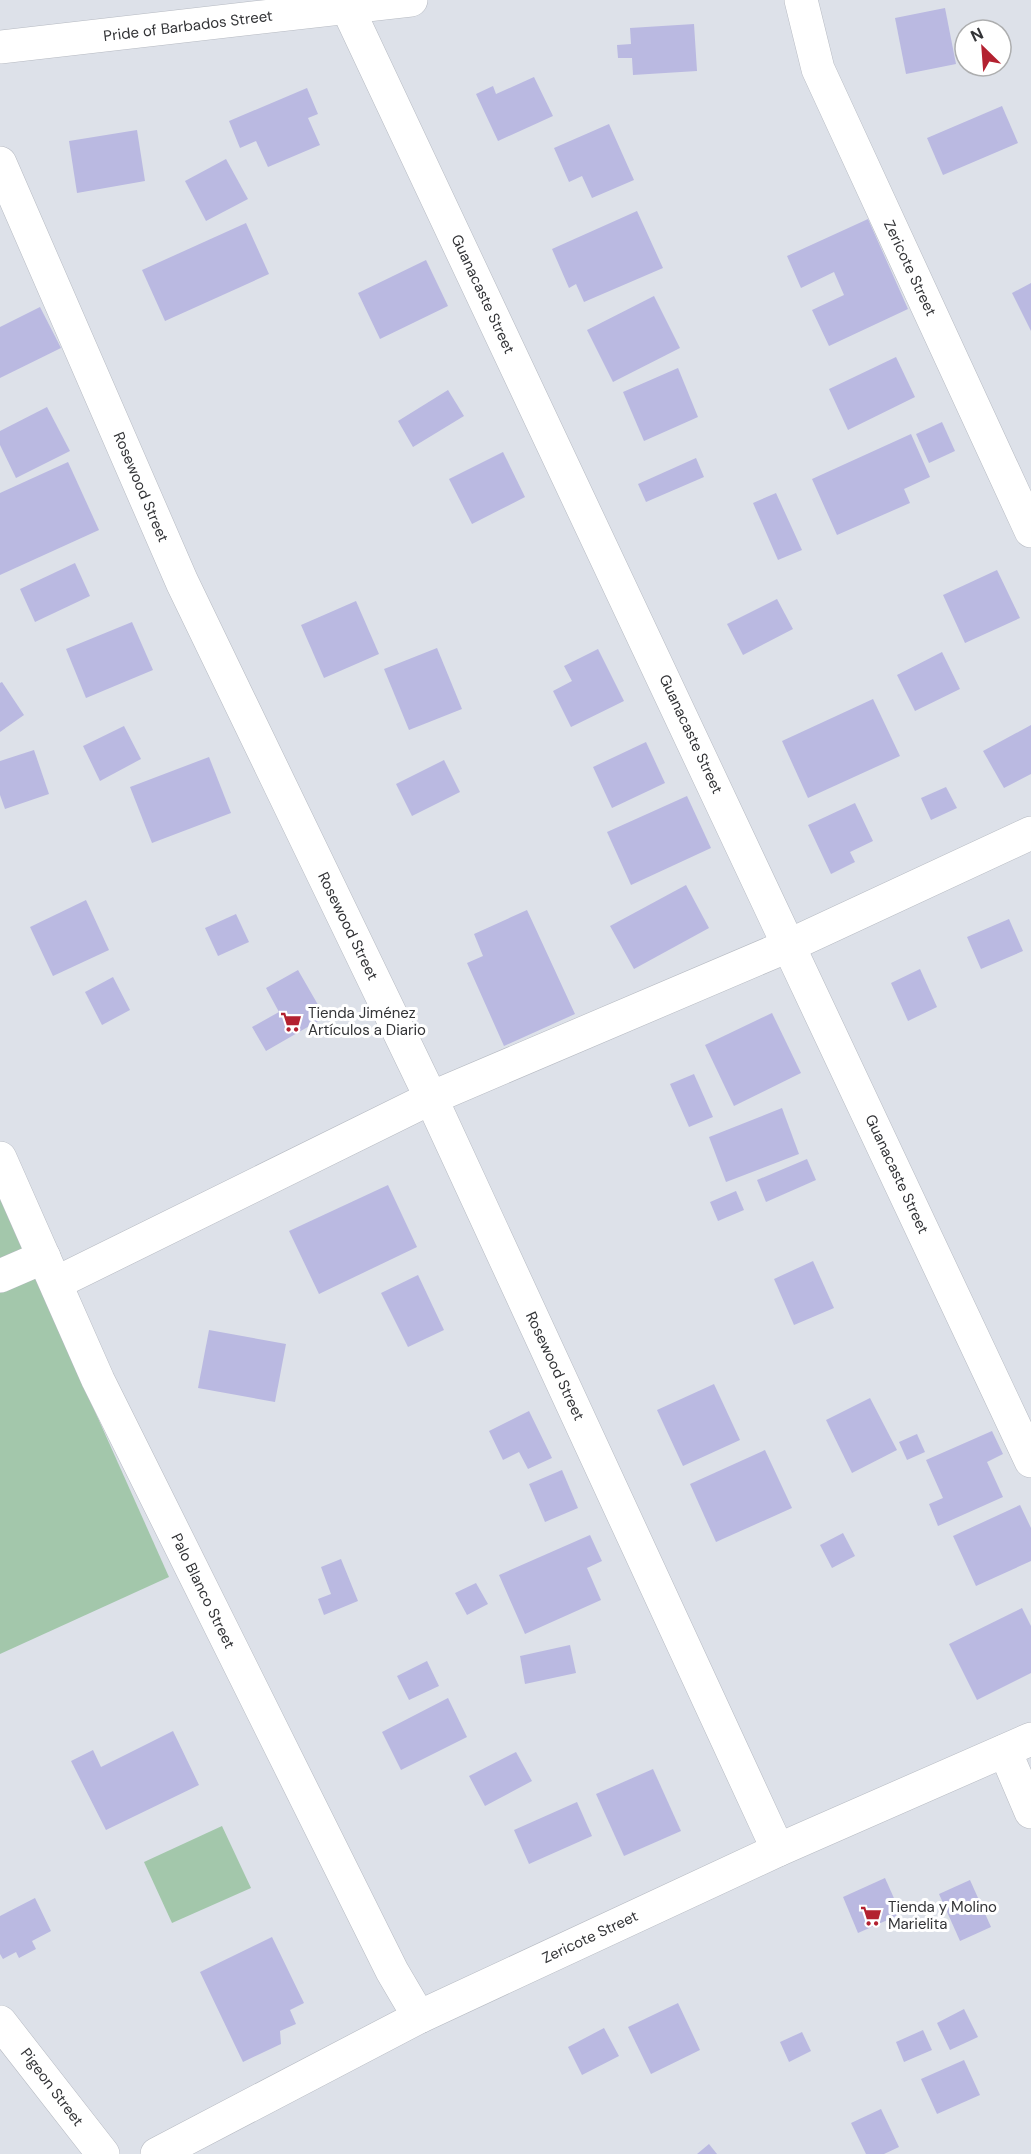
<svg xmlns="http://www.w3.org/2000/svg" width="1031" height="2154" viewBox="0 0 1031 2154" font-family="'DM Sans',sans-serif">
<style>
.green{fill:#a3c7ab}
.building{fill:#bab9e1}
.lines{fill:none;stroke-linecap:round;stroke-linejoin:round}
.minor-casing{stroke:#b6bac2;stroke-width:34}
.minor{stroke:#fff;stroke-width:33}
.labels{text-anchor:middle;stroke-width:6;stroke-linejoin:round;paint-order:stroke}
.street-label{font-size:15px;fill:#333437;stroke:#fff}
.poi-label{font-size:15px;fill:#333437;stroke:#fff;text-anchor:start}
</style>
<rect width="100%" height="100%" fill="#dde1e9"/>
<g class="green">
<polygon points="0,1199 169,1577 0,1654"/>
<polygon points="222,1826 251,1888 172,1923 144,1862"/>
</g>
<g class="building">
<polygon points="945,8 956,64 906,74 895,18"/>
<polygon points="694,24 697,71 633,75 632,58 618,58 617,45 631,44 630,28"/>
<polygon points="534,77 553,116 498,141 476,94 493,86 496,94"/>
<polygon points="307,88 318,114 308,118 320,145 268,167 256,141 240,148 229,121"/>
<polygon points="1002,106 1018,143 943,175 927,138"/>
<polygon points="609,124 634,180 592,198 582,176 569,182 554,148"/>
<polygon points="137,130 145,181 77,193 69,141"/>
<polygon points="226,159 248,199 206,221 185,181"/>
<polygon points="637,211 663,268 584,302 576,284 569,288 552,249"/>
<polygon points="868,219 908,309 829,346 812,310 844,295 834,272 801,288 787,256"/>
<polygon points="246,223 269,274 165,321 142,270"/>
<polygon points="426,260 448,306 380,339 358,293"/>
<polygon points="1031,283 1031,331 1012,293"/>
<polygon points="654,296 680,348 613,382 587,330"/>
<polygon points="40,307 61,348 0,378 0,327"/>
<polygon points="896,357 915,397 848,430 829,389"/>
<polygon points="678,368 698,417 644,441 623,392"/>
<polygon points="448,390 464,416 413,447 398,421"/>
<polygon points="47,407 70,451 16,478 0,445 0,431"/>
<polygon points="942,422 955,451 929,463 916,434"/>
<polygon points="911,434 930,477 904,489 910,503 837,535 812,479"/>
<polygon points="503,452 525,497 472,524 449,479"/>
<polygon points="696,458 704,477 646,502 638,484"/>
<polygon points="68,462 99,530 0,575 0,493"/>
<polygon points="776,493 802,550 778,560 753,503"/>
<polygon points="75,563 90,596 35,622 20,589"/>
<polygon points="997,570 1020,618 965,643 943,595"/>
<polygon points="777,599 793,629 743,655 727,624"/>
<polygon points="356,601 379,654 324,678 301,625"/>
<polygon points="132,622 153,670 86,698 66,649"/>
<polygon points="437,648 462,709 409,730 384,669"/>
<polygon points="598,649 624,701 571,727 553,691 572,681 564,666"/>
<polygon points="942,652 960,689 915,711 897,675"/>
<polygon points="2,682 24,715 0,732 0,683"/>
<polygon points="873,699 900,756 808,798 782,741"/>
<polygon points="1031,725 1031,774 1004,788 983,751"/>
<polygon points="124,726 141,759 100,781 83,746"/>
<polygon points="646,742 665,783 612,808 593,767"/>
<polygon points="34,750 49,794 5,809 0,795 0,761"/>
<polygon points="209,757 231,813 152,843 130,787"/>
<polygon points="444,760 460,792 412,816 396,784"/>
<polygon points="946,787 957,808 931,820 921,798"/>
<polygon points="687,796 711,848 631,885 607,832"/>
<polygon points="855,803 873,841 850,852 855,862 831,874 808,825"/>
<polygon points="686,885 709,928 634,969 610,926"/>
<polygon points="86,900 109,950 53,976 30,927"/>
<polygon points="527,910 575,1014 504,1046 467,963 483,956 474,934"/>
<polygon points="236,914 249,942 218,956 205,928"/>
<polygon points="1009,919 1023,951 981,969 967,937"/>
<polygon points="920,969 937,1007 908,1021 891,983"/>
<polygon points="298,970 325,1017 266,1051 252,1027 279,1012 266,988"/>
<polygon points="113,977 130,1010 102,1025 85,992"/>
<polygon points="772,1013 801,1073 734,1106 705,1045"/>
<polygon points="694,1074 713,1117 689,1127 670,1084"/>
<polygon points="782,1108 799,1154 726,1182 709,1137"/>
<polygon points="807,1159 816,1180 766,1202 757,1180"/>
<polygon points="388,1185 417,1247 319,1294 289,1231"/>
<polygon points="736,1191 744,1210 718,1221 710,1202"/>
<polygon points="813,1261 834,1308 794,1325 774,1279"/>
<polygon points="418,1275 444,1330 408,1347 381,1293"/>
<polygon points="209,1330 286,1344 275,1402 198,1388"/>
<polygon points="714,1384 740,1440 683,1466 657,1410"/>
<polygon points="870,1398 897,1450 852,1473 826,1420"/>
<polygon points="529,1411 552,1458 528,1469 519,1452 503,1460 489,1431"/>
<polygon points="992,1431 1003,1454 987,1462 1003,1497 938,1526 929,1504 943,1498 926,1460"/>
<polygon points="917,1434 925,1452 907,1460 899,1442"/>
<polygon points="765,1450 792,1508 716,1542 690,1484"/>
<polygon points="562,1470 578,1508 545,1522 529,1484"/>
<polygon points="1020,1505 1031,1528 1031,1561 976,1586 953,1536"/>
<polygon points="843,1533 855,1556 832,1568 820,1545"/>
<polygon points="590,1535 602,1561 587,1568 601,1600 525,1634 499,1575"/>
<polygon points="341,1559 358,1601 324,1615 318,1599 331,1594 321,1567"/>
<polygon points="476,1583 488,1604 467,1615 455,1593"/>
<polygon points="1022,1608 1031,1626 1031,1673 977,1700 949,1644"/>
<polygon points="570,1645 576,1673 525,1684 520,1656"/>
<polygon points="427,1661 439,1686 409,1700 397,1676"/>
<polygon points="448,1698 467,1737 401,1770 382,1732"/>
<polygon points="173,1731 199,1785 106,1830 71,1761 93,1750 101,1767"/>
<polygon points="516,1752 532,1781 485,1806 469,1776"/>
<polygon points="653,1769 681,1831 624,1856 596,1794"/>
<polygon points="577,1802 592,1836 529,1864 514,1830"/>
<polygon points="885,1878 901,1914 858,1933 843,1897"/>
<polygon points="970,1880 991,1927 960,1941 939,1894"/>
<polygon points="35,1898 51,1931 32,1941 36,1949 19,1958 16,1952 3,1959 0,1954 0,1916"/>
<polygon points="272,1937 304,2003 290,2010 296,2024 280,2031 281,2044 243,2062 200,1972"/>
<polygon points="678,2003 700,2050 651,2074 628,2027"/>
<polygon points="964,2009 978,2037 950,2050 937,2023"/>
<polygon points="604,2028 619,2056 582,2075 568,2047"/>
<polygon points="923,2030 932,2050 904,2062 896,2042"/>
<polygon points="802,2032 811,2051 789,2062 780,2042"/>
<polygon points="964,2060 980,2095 937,2114 921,2079"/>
<polygon points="881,2109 899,2147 884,2154 866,2154 851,2123"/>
<polygon points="709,2144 717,2154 697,2154"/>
</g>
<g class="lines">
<defs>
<g id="minor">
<polyline points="801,0 818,69 1031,531"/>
<polyline points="347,7 1031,1461"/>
<polyline points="0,47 411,0"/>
<polyline points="0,163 182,582 431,1098 778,1850"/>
<polyline points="0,1158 98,1380 392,1971 419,2017"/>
<polyline points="0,1276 44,1257"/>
<polyline points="56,1283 431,1098 790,945 1031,833"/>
<polyline points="1005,1751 1031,1812"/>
<polyline points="0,2022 103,2154"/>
<polyline points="157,2154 419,2017 778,1850 1031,1739"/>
</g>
</defs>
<use href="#minor" class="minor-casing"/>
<use href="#minor" class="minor"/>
</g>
<defs>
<symbol id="supermarket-bare" viewBox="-9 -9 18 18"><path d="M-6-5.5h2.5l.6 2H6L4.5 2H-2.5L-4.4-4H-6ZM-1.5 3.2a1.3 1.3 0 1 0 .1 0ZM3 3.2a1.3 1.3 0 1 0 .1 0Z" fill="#b32130" stroke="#fff" stroke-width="2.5" paint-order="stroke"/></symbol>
</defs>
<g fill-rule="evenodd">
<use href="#supermarket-bare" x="276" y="1007" width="30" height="30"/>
<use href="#supermarket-bare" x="856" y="1901" width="30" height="30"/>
</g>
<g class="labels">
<g class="street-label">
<text transform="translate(188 26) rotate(-7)" y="5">Pride of Barbados Street</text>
<text transform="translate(910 268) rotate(65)" y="5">Zericote Street</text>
<text transform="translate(483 294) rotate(65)" y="5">Guanacaste Street</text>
<text transform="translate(141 487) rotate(67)" y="5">Rosewood Street</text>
<text transform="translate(691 734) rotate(65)" y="5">Guanacaste Street</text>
<text transform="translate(348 926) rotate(64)" y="5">Rosewood Street</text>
<text transform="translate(897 1174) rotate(65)" y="5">Guanacaste Street</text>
<text transform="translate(555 1366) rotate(65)" y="5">Rosewood Street</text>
<text transform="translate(203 1591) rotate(64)" y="5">Palo Blanco Street</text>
<text transform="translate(590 1937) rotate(-25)" y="5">Zericote Street</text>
<text transform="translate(52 2087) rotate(53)" y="5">Pigeon Street</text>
</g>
<g class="poi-label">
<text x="308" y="1018">Tienda Jiménez<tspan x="308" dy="17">Artículos a Diario</tspan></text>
<text x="888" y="1912">Tienda y Molino<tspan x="888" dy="17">Marielita</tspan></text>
</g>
</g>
<g transform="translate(983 48) rotate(335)"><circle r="28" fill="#ffffff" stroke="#adaeaf" stroke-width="1.5"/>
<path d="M0-4.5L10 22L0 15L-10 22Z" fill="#b32130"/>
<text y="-9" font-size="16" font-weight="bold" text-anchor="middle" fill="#333437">N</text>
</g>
</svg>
